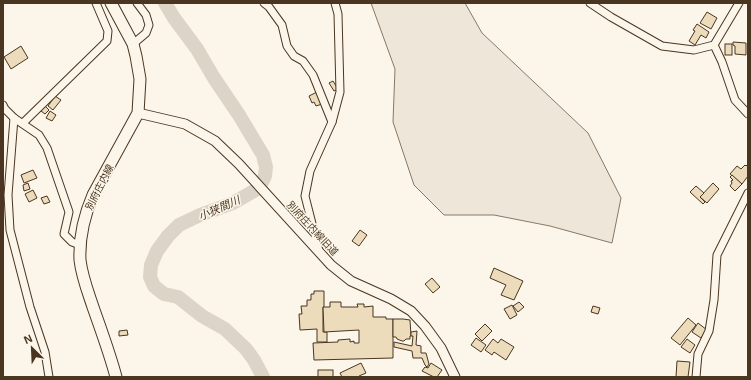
<svg xmlns="http://www.w3.org/2000/svg" width="751" height="380" viewBox="0 0 751 380" font-family="Helvetica,'Noto Sans JP',sans-serif">
<style>
.green{fill:#ede6d9;stroke:#887966}
.lines{fill:none;stroke-linecap:round;stroke-linejoin:round}
.river{stroke:#dcd4c6;stroke-width:14}
.building{fill:#ecdcbc;stroke:#4a3520}
.minor-casing{stroke:#4a3520;stroke-width:9}
.tertiary-casing{stroke:#4a3520;stroke-width:11}
.primary-casing{stroke:#4a3520;stroke-width:13}
.minor{stroke:#fbf6e9;stroke-width:7}
.tertiary{stroke:#fbf6e9;stroke-width:9}
.primary{stroke:#fbf6e9;stroke-width:11}
.labels{text-anchor:middle;stroke-width:3;stroke-linejoin:round;paint-order:stroke}
.street-label{font-size:10px;fill:#4a3520;stroke:#fbf6e9}
.water-label{font-size:11px;font-style:italic;fill:#4a3520;stroke:#fbf6e9}
</style>
<rect width="100%" height="100%" fill="#fbf6e9"/>
<polygon class="green" points="371,3 465,3 482,33 588,133 621,198 612,243 550,226 494,215 444,215 414,185 393,122 395,69"/>
<g class="lines">
<polyline class="river" points="165,3 174,18 197,49 214,78 239,115 263,155 266,167 265,176 259,188 233,203 200,215 179,225 168,236 157,251 151,265 150,277 154,286 164,294 178,297 202,316 225,329 246,349 254,360 263,377"/>
</g>
<g class="building">
<polygon points="707,12 717,18 711,29 700,23"/>
<polygon points="697,24 709,32 706,38 701,35 695,45 689,41 695,31 693,30"/>
<polygon points="733,42 746,43 746,55 735,54 735,46 733,45"/>
<rect x="725" y="44" width="7" height="11"/>
<polygon points="21,46 28,58 11,69 4,57"/>
<polygon points="333,81 338,89 334,91 329,83"/>
<polygon points="317,92 322,104 316,106 314,102 312,103 309,96"/>
<polygon points="55,96 61,100 53,110 48,106"/>
<polygon points="45,106 49,110 45,114 41,111"/>
<polygon points="50,111 56,115 52,121 46,118"/>
<polygon points="748,164 748,176 742,184 730,174 737,166 741,169 745,165 746,166"/>
<polygon points="33,170 37,178 24,183 21,175"/>
<polygon points="732,175 742,184 735,191 730,186 732,183 731,181 733,180 730,177"/>
<polygon points="28,183 30,189 24,191 23,185"/>
<polygon points="713,183 719,189 707,203 700,197"/>
<polygon points="696,186 704,193 700,197 705,202 703,204 690,192"/>
<polygon points="33,190 37,198 29,202 25,194"/>
<polygon points="47,196 50,202 44,204 41,198"/>
<polygon points="360,230 367,235 359,246 352,241"/>
<polygon points="494,268 523,281 514,300 501,295 506,285 490,278"/>
<polygon points="432,278 440,287 433,293 425,284"/>
<polygon points="314,291 324,291 324,307 323,307 323,332 327,332 327,342 317,342 317,329 300,330 299,314 302,314 301,306 307,306 307,300 311,300 311,294 314,294"/>
<polygon points="330,302 341,302 341,307 358,307 357,304 364,304 364,307 373,306 373,317 386,317 386,319 393,319 393,358 314,360 313,343 338,342 338,340 350,339 350,342 354,341 354,343 359,343 359,330 324,332 323,307 330,307"/>
<polygon points="519,302 524,307 518,312 513,306"/>
<polygon points="512,305 517,315 510,319 504,309"/>
<polygon points="593,306 600,308 598,314 591,312"/>
<polygon points="688,318 696,325 680,345 671,338"/>
<polygon points="393,319 403,319 410,320 411,336 410,336 410,339 406,339 404,341 402,341 397,339 396,337 393,337"/>
<polygon points="698,323 707,330 701,338 692,332"/>
<polygon points="485,324 492,331 482,341 475,334"/>
<polygon points="127,330 128,335 119,336 119,331"/>
<polygon points="417,331 416,345 421,346 421,353 426,353 429,364 427,367 425,365 422,358 413,358 412,351 394,347 394,342 412,346 413,336 411,336 411,332"/>
<polygon points="476,338 486,345 481,352 471,345"/>
<polygon points="493,339 498,343 501,339 514,347 506,360 494,352 492,355 485,350"/>
<polygon points="687,339 695,345 690,353 681,347"/>
<polygon points="677,361 690,362 688,377 676,377"/>
<polygon points="361,363 366,373 359,376 359,377 342,377 340,373"/>
<polygon points="431,363 442,370 437,377 434,377 422,371 425,367 428,368"/>
<rect x="318" y="370" width="15" height="7"/>
</g>
<g class="lines">
<defs>
<g id="minor">
<polyline points="264,3 269,7 282,25 287,46 294,56 303,61 313,75 332,122 310,171 305,196 319,251"/>
<polyline points="590,3 611,17 662,46 694,50 714,45 739,3"/>
<polyline points="133,44 146,33 149,25 146,15 137,3"/>
<polyline points="714,45 722,62 735,100 748,114"/>
<polyline points="3,105 5,109 14,118 39,135 47,148 69,212 64,234 72,242 80,245"/>
<polyline points="14,118 8,195 10,230 30,307 45,352 49,377"/>
<polyline points="332,122 340,92 338,14 335,3"/>
<polyline points="23,123 107,41 108,31 96,3"/>
<polyline points="696,377 698,354 709,331 714,300 717,255 748,193"/>
</g>
<polyline id="tertiary" points="138,113 185,124 215,141 239,164 331,265 351,281 391,299 411,311 425,326 441,348 455,377"/>
<path id="primary" d="M111,3L133,44L136,56L140,79L138,113L93,195C84,216 79,238 80,260C82,277 88,292 93,307C101,330 110,354 116,377"/>
</defs>
<use href="#minor" class="minor-casing"/>
<use href="#tertiary" class="tertiary-casing"/>
<use href="#primary" class="primary-casing"/>
<use href="#minor" class="minor"/>
<use href="#tertiary" class="tertiary"/>
<use href="#primary" class="primary"/>
</g>
<g class="labels">
<g class="street-label">
<text transform="translate(99 187) rotate(-63)" y="4">別府庄内線</text>
<text transform="translate(313 228) rotate(47)" y="4">別府庄内線旧道</text>
</g>
<g class="water-label">
<text transform="translate(219 208) rotate(-24)" y="4">小狭間川</text>
</g>
</g>
<rect width="751" height="380" fill="none" stroke="#4a3520" stroke-width="8"/>
<g transform="translate(32 348) rotate(336)" stroke="#fbf6e9" stroke-width="3" paint-order="stroke">
<path d="M0-3L7 15L0 10L-7 15Z" fill="#4a3520"/>
<text y="-6" font-size="11" font-weight="bold" text-anchor="middle" fill="#4a3520">N</text>
</g>
</svg>
